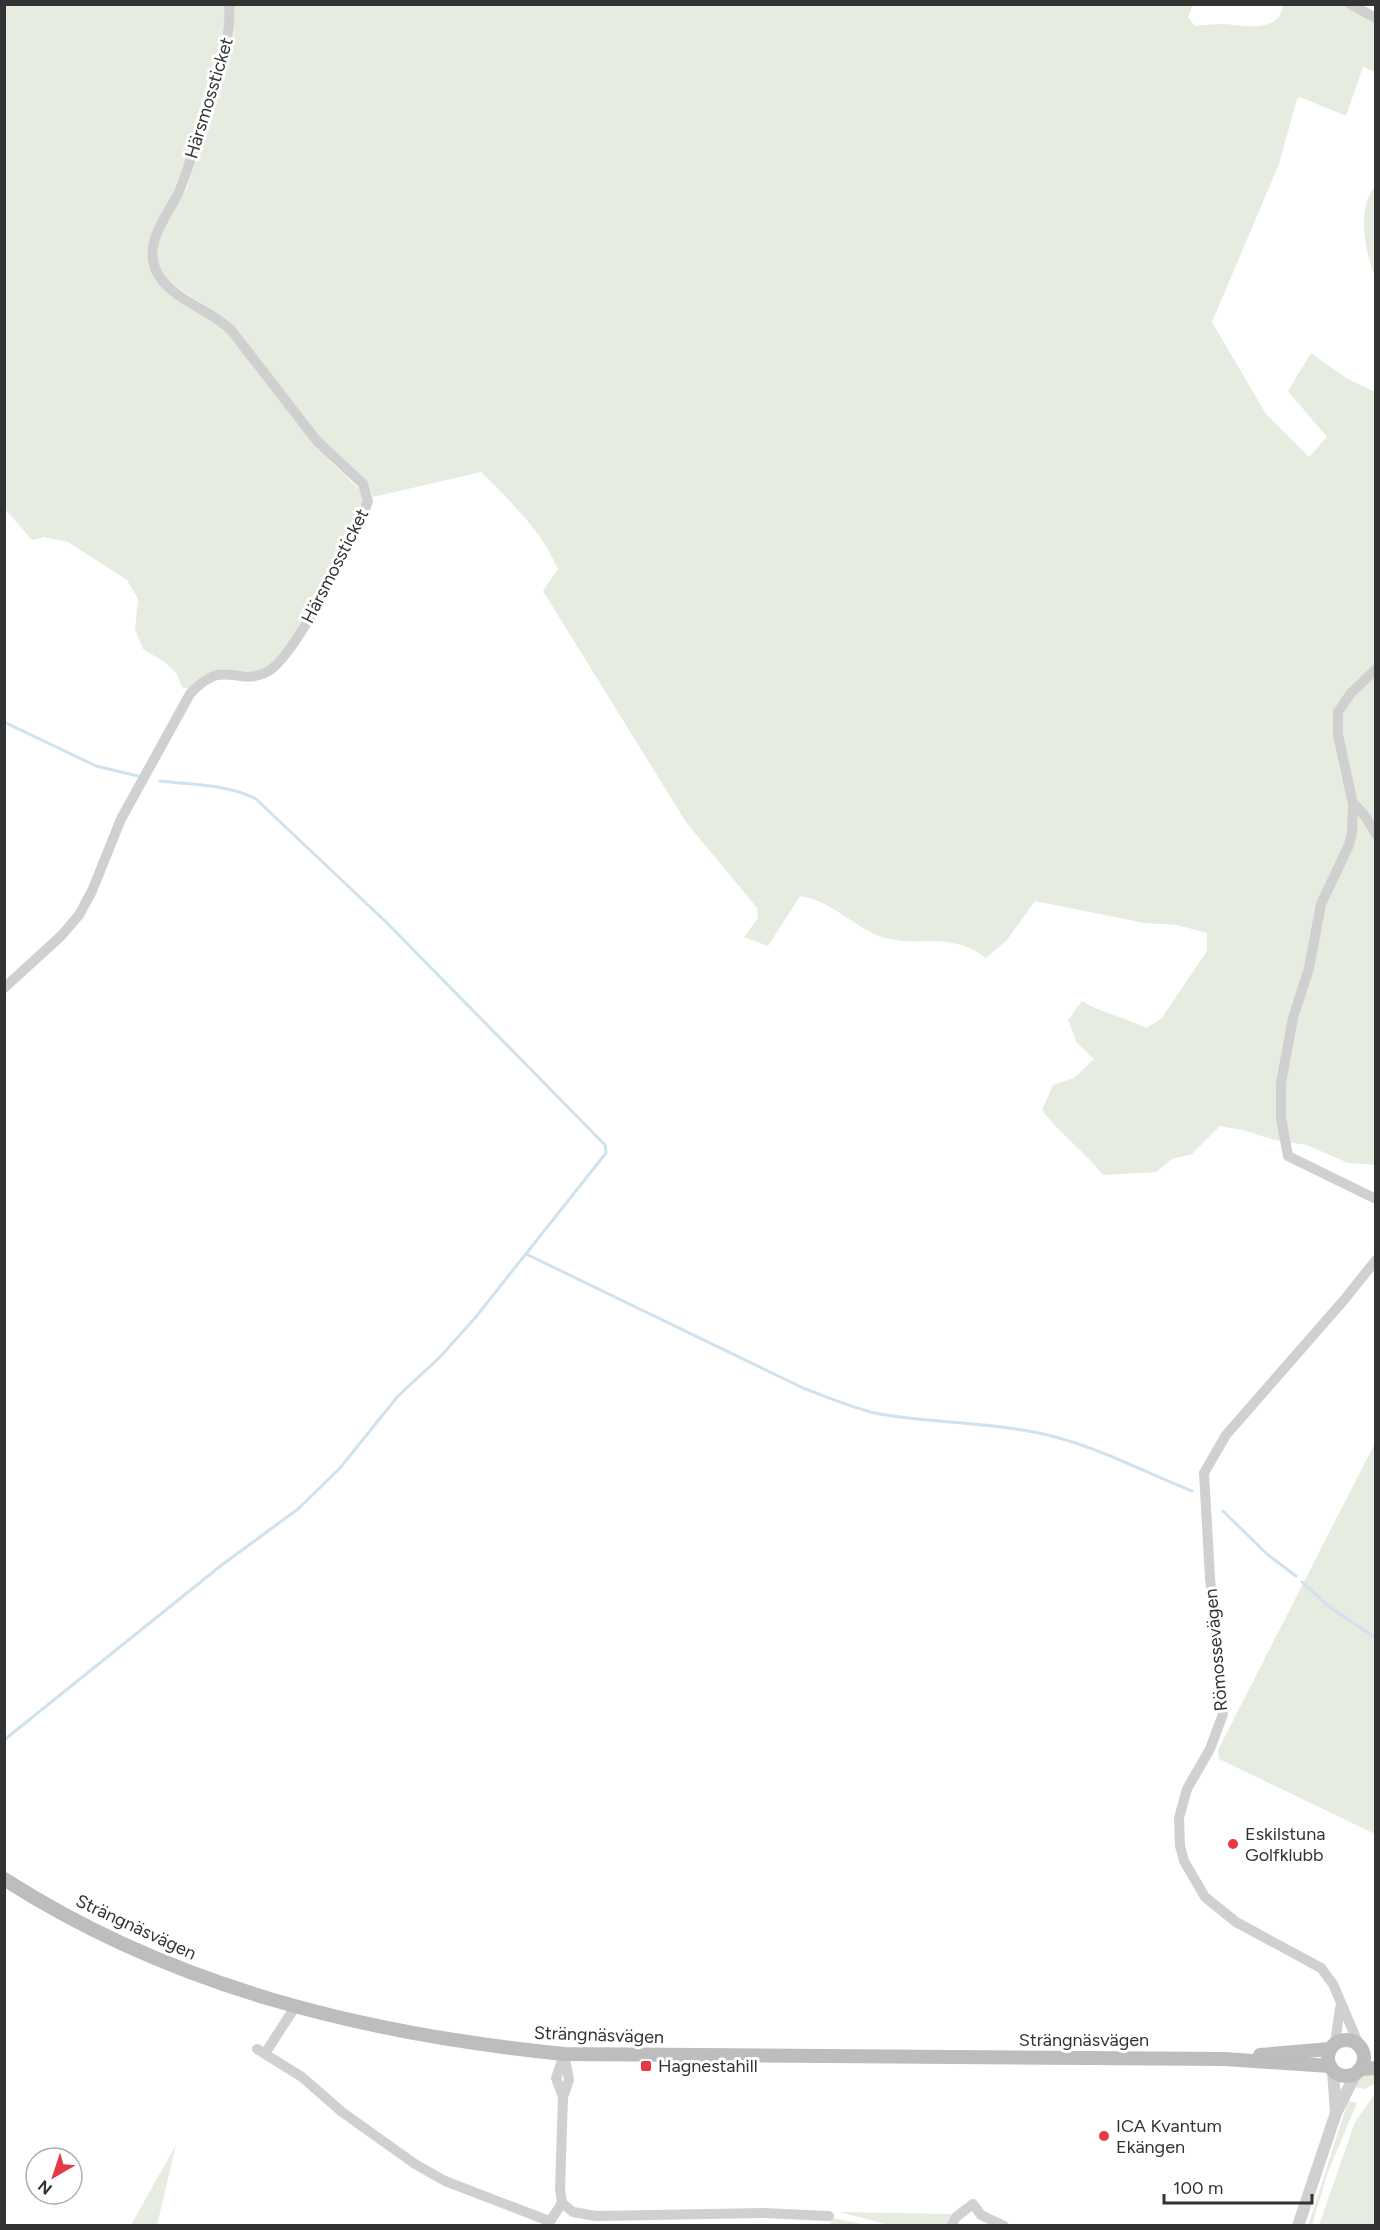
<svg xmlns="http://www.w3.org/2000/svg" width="1380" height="2230" viewBox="0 0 1380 2230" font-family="Figtree,sans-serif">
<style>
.green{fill:#e6ecdf}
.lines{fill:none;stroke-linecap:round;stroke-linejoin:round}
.stream{stroke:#cfe2ee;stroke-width:3}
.minor{stroke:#d0d0d0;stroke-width:10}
.tertiary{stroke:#d0d0d0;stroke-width:12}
.secondary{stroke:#bdbdbd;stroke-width:14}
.poi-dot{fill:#e63946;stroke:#fff;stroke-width:2}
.labels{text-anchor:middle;stroke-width:6;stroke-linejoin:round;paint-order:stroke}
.street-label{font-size:18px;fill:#333;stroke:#fff}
.poi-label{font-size:18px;fill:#333;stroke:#fff;text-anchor:start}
</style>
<rect width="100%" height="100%" fill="#fff"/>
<g class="green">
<path d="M1193,4L1188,17L1195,26C1204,25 1214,24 1223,24C1243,25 1279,35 1283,5H1360L1375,12V72L1363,67L1346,116L1300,97L1297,99L1279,164L1212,322L1266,414L1309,457L1327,437L1288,391L1311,353L1346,378L1375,392V1165L1348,1163L1307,1145L1274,1140L1243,1130L1220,1126L1192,1154L1172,1159L1156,1172L1103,1175C1084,1151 1060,1134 1042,1110L1053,1085L1074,1078L1094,1059L1077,1043L1068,1020L1082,1001C1102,1013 1124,1017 1146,1028L1161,1019L1207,951V933L1177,925L1144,923L1035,901L1006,941L986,958C948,929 918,950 879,936C851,925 832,901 800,896L768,946L744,937L758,918L757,908L686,822L543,591L558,569C541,530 511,502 481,472L373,497L370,488L322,440L230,322L166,280L159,267L157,245L165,224L187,188L228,61L234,33L233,5Z"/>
<polygon points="4,5 228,5 229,18 200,130 154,235 159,280 226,327 317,448 363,493 365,504 295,639 263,672 236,671 191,690 182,687 177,674 166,663 143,649 135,629 138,599 127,580 68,542 44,537 32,540 5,509"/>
<path d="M1375,186V277C1365,251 1356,210 1375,186Z"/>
<polygon points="1375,1443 1375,1834 1219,1759 1218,1750"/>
<polygon points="1370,2071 1375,2071 1375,2084 1364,2089 1355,2087 1359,2078"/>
<polygon points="1375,2094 1375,2225 1319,2225 1355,2122"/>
<polygon points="1348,2101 1357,2103 1328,2172 1312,2225 1308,2226"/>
<polygon points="176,2145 157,2225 131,2225"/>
<polygon points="840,2212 952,2214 945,2225 889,2225"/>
<polygon points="832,2218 867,2225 834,2226 830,2225"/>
</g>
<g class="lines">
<g class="stream">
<polyline points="4,722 96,766 142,777"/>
<path d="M526,1254L803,1388C828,1397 854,1409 880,1414C931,1423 984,1422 1034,1432C1091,1443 1139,1470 1192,1491"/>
<polyline points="1223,1511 1267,1554 1296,1576"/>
<polyline points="1302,1582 1331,1608 1376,1638"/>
<path d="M4,1740L223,1564L298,1509L340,1468L398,1396L440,1357L475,1318L606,1153L605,1145L387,923L256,799C228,784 191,785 160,781"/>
</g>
<g class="minor">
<polyline points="1350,4 1376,18"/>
<polyline points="1376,669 1351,693 1338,712 1338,735 1353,804 1352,833 1349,845 1321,904 1309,968 1293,1018 1281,1083 1281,1118 1288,1156 1376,1199"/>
<polyline points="1353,803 1365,816 1376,834"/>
<path d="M4,988L61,936L79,915L92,891L121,819L190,694C224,657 234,686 265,673C294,661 343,554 360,523L368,501L363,484L317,441L231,330C209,308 166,298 155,268C144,236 173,211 182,184C192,158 199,132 208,106C218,73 232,40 229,4"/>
<polyline points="1335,2043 1340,2008"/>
<polyline points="1359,2045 1333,1984 1321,1968 1236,1922 1205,1897 1184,1861 1180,1846 1179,1818 1187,1789 1210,1749 1223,1714 1210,1578 1204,1473 1226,1435 1344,1300 1376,1260"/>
<polyline points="257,2049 302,2077 342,2112 415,2164 445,2181 549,2221"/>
<polyline points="266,2052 295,2007"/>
<polyline points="564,2054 569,2080 563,2097 560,2189 562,2203 573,2212 596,2216 764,2213 829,2216"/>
<polyline points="563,2097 556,2078 564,2055"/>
<polyline points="547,2226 562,2203"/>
<polyline points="951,2226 956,2217 973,2204 981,2215 1004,2226"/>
</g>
<g class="tertiary">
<polyline points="1333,2071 1336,2113"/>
<polyline points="1298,2226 1336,2113 1356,2073"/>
</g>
<g class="secondary">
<path d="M4,1879C174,1988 365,2034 564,2054L1224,2059L1330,2066"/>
<circle cx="1346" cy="2058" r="18"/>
<polyline points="1260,2055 1330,2049"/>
<polyline points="1360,2069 1376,2068"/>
</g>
</g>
<g class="poi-dot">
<circle cx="1233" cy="1844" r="6"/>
<rect x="640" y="2060" width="12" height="12" rx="3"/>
<circle cx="1104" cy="2136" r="6"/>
</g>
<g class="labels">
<g class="street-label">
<text transform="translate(209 98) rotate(-73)" y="6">Härsmossticket</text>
<text transform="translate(335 566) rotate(-63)" y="6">Härsmossticket</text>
<text transform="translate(1216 1650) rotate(-95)" y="6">Römossevägen</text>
<text transform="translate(136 1927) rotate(25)" y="6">Strängnäsvägen</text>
<text transform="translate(599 2035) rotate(2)" y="6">Strängnäsvägen</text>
<text x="1084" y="2046">Strängnäsvägen</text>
</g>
<g class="poi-label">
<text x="1245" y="1840">Eskilstuna<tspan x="1245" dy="21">Golfklubb</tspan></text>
<text x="658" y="2072">Hagnestahill</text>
<text x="1116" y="2132">ICA Kvantum<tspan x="1116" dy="21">Ekängen</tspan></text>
</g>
</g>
<rect width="1380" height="2230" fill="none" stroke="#333333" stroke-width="12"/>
<g transform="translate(54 2176) rotate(219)"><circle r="28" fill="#ffffff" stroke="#adadad" stroke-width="1.5"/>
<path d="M0-4.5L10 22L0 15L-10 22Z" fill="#e63946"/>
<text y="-9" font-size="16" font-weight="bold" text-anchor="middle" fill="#333333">N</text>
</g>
<path d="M1164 2194v9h148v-9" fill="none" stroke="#333333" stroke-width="3"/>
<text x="1173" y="2194" font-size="18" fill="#333333" stroke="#ffffff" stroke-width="4.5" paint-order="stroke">100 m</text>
</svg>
